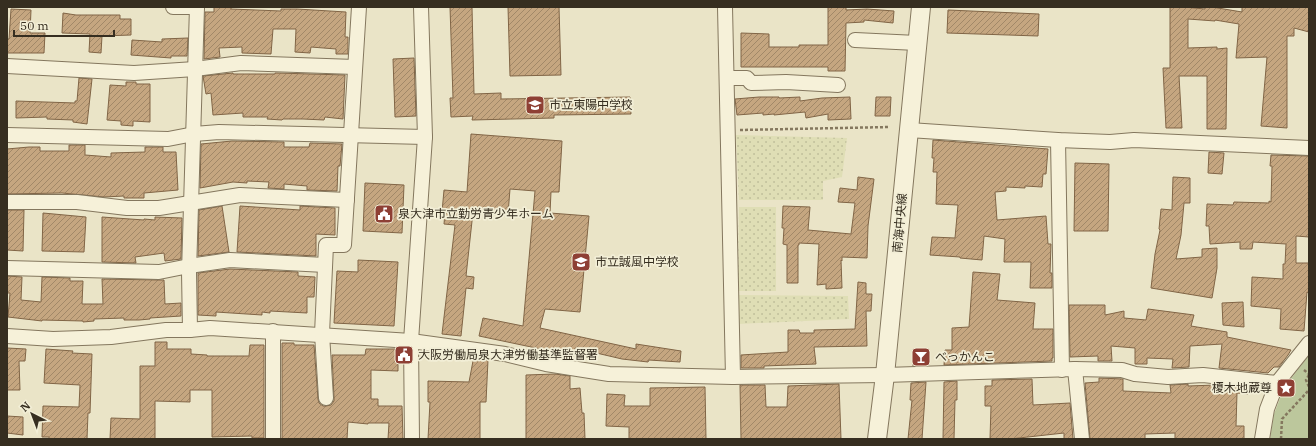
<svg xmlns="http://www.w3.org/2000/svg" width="1316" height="446" viewBox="0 0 1316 446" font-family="'IBM Plex Serif','Noto Sans JP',serif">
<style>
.farmland{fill:url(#farmland-dots)}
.park{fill:#bcc79c}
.building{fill:url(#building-hatch);stroke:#816546}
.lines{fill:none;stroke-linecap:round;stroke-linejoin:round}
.minor-casing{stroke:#84775e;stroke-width:16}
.tertiary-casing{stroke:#84775e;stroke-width:20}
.path{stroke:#84775e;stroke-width:2.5;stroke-dasharray:3 2;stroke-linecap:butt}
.minor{stroke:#f6f1d9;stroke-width:14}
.tertiary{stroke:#f6f1d9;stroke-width:18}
.labels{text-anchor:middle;stroke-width:3.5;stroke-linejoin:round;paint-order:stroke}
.poi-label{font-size:12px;fill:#362e20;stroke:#f2eed6;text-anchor:start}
.street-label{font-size:12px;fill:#362e20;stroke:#f2eed6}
</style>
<defs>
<pattern id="farmland-dots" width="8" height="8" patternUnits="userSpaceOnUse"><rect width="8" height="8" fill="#dfdeb5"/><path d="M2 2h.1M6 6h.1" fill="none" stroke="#c0bf9b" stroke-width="1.8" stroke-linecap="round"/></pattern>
<pattern id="building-hatch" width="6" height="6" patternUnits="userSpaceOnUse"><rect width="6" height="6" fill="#c5a680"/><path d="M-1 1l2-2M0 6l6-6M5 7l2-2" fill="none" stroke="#a18868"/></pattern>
</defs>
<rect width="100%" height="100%" fill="#eae4c7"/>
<g class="farmland">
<polygon points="736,135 847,138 842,177 823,181 823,200 739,200"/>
<polygon points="739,207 776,207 776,291 738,291"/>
<polygon points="737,295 848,296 849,319 738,324"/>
</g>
<polygon class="park" points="1309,355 1309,439 1270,439 1274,414 1284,388"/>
<g class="building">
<polygon points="214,7 231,7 231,9 281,11 281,9 297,9 346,12 345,37 348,37 348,54 336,54 336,49 311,47 310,53 295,52 296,29 273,29 271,54 242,53 242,47 219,48 220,57 204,59 205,12 214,12"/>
<polygon points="450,7 472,7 474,94 501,93 501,99 630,97 631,114 554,115 554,118 472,120 473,116 451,117 450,98 453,98"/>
<polygon points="508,7 559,7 561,75 510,76"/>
<polygon points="828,7 846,7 846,10 867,9 894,11 893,23 864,20 864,22 846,23 845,71 828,71 828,67 741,67 741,33 769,34 769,47 799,47 799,45 828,45"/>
<polygon points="1170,7 1184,7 1205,9 1205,7 1212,7 1242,12 1242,7 1309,7 1309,32 1294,28 1294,36 1287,36 1287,128 1261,126 1267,57 1236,58 1239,24 1215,20 1215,21 1188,19 1188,48 1217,47 1217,49 1227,48 1226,129 1207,129 1207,76 1179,76 1182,128 1166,128 1163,68 1170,68"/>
<polygon points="11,9 31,10 30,33 45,33 44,53 7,53 7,39 9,39"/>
<polygon points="948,10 1039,14 1038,36 947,33"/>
<polygon points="63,13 76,15 120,15 120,19 131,19 131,35 102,36 101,53 89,52 90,34 62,33"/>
<polygon points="188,38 187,56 171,56 171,58 131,55 132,40 162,42 162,39"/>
<polygon points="414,58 416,116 395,117 393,59"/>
<polygon points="233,73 233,74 275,74 275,73 277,73 345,75 343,119 325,117 324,120 303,119 283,119 282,120 267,119 268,117 243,117 243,113 213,115 211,93 206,94 203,76"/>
<polygon points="79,78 92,79 87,124 73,122 73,120 47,119 47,117 16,118 16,101 75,103 75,101 77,101"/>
<polygon points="126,82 136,82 136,84 150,84 150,122 133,121 133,126 121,125 121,121 107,120 110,85 126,86"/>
<polygon points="759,97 779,97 779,98 800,97 800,101 822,98 850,97 851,119 828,120 828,114 806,118 805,112 774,115 774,114 763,115 763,113 737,115 735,99"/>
<polygon points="876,97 891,97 890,116 875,116"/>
<polygon points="471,134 562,141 559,192 551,192 550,213 589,216 580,312 545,309 540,328 636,349 636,344 681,351 680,362 649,360 648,362 622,359 575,348 574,356 479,336 483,318 523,326 535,191 510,189 508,214 473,212 466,276 474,277 473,289 466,288 461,336 442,334 455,225 444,224 445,212 442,212 444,190 467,192"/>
<polygon points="933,140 1048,149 1046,174 1043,174 1042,187 1025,186 1025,188 1006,187 1006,191 995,192 997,220 1046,216 1048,244 1051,244 1050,273 1052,273 1052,288 1030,288 1031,262 1004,262 1005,239 984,236 982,260 960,258 960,257 930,255 932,237 955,238 958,205 936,204 937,172 933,172 934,158 932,158"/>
<polygon points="232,141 284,142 284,147 309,147 310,143 342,144 340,166 338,166 337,191 307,190 307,186 284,184 284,189 268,188 269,182 247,181 247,183 233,182 200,188 201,144"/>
<polygon points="69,145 85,145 85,155 111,157 111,153 145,152 145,147 163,147 163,152 176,152 178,190 144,193 144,198 124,198 124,196 104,197 62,193 7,194 7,149 29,147 40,147 40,151 69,151"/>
<polygon points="1209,152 1224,153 1222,174 1208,173"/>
<polygon points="1271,155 1309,156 1309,237 1296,236 1296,263 1309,263 1309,293 1307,292 1304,331 1280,329 1281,309 1251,306 1252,277 1283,279 1283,264 1285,264 1286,244 1253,242 1252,249 1240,249 1240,242 1210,244 1209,226 1206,226 1207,204 1233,205 1234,202 1269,203 1269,201 1271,202 1272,166 1270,166"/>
<polygon points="1075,163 1109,164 1108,231 1074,231"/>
<polygon points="858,177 874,179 868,226 867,258 842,257 842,261 841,260 842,288 826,289 826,284 817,285 819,244 799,243 799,245 798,245 798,283 787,283 787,245 783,244 784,228 782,228 783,206 810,207 808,230 851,234 855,203 838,202 840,188 857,190"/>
<polygon points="1173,177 1190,178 1190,203 1184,203 1181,235 1176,259 1202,257 1202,249 1217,248 1217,268 1212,298 1151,288 1155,254 1160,230 1159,229 1161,209 1172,210"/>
<polygon points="365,183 404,185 402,233 363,231"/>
<polygon points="222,206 229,252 198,256 199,210"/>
<polygon points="240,206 300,210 300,206 335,208 335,235 316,234 316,256 237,252"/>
<polygon points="7,210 24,210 23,251 7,250"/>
<polygon points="43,213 86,217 84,252 42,251"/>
<polygon points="102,217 144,220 144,219 155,220 155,217 182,218 181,259 165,261 164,253 135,257 136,263 102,262"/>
<polygon points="358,260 398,262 394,326 334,323 337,271 358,272"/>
<polygon points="230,269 298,272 298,276 315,277 314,297 307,297 307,313 270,311 270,313 262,312 262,315 216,312 216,316 198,315 198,273"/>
<polygon points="973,272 1000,274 997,300 1035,303 1033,329 1053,329 1053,358 1052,358 1052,361 944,365 945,350 952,350 952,328 969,327"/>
<polygon points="7,276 22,277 21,300 41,302 42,277 70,278 70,281 83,281 82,304 103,304 102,279 159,280 164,280 165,304 181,303 181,316 150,318 150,319 139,320 124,320 124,318 94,319 94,321 83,322 83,321 42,320 42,321 8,317 10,293 7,293"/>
<polygon points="858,282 866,283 866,294 872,294 871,311 866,311 867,346 814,347 816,364 764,366 764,368 741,368 741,355 788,352 788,330 799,330 800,333 814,333 814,330 855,329"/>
<polygon points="1243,302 1244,327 1223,325 1222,303"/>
<polygon points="1069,305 1105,305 1105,315 1124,311 1124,318 1146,320 1148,309 1194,315 1191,326 1227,332 1227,337 1291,350 1288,355 1279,367 1274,367 1268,373 1219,368 1222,344 1190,346 1189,367 1172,368 1173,359 1147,358 1147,364 1135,364 1135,348 1111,346 1112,361 1098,361 1098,356 1070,357"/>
<polygon points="155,342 167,342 167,349 191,349 191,354 207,355 207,356 249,356 250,345 264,345 264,438 252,438 252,436 212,437 212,390 190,390 190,402 155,401 155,439 110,439 111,418 140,419 140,366 155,366"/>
<polygon points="282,343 294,343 294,345 314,345 318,399 319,403 323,406 326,406 331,405 334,401 334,398 332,355 365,355 366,349 398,349 398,371 371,370 371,399 378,399 378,406 402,406 403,439 388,439 389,423 368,423 368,424 348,422 347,439 282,439"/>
<polygon points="7,348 26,349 25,361 19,361 20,390 7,390"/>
<polygon points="46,349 73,351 72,353 92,354 90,413 88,413 87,439 49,439 49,437 42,437 43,406 79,407 80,385 44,383"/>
<polygon points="913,350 929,350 928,365 913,366"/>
<polygon points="488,360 486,402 480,402 480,439 428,439 430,402 428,402 428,381 469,382 473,361"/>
<polygon points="555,374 570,376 570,389 580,388 582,413 584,413 585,439 526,439 526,375"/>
<polygon points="1099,378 1123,379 1123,391 1171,393 1170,385 1188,384 1188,386 1216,385 1253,389 1248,394 1237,393 1236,426 1244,426 1244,439 1175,439 1175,433 1145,434 1145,439 1090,439 1085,383 1099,382"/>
<polygon points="1032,379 1033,405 1070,403 1073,439 1064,439 1064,433 1010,439 990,439 991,406 985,406 985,386 992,386 992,380"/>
<polygon points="957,381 957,400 955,400 954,439 943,439 944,382"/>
<polygon points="926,382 922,439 908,439 912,400 910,400 911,383"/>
<polygon points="839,384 841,439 741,439 740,385 765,385 766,407 787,407 788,386"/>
<polygon points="705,387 706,439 629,439 629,427 606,426 607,394 625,395 624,406 650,406 650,388"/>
<polygon points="7,416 23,417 23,435 7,433"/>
</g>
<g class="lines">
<defs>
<g id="minor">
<polyline points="173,7 197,7"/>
<polyline points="725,7 733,377"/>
<polyline points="855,40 917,43"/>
<polyline points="7,66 134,73 195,69 241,63 355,67"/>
<polyline points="727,78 747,78 751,83 786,82 838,85"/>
<polyline points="909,130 1058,140 1110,142 1134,140 1309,148"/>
<polyline points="7,135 168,139 194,134 219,132 425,137"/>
<polyline points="1058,140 1062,370"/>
<polyline points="7,202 77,202 127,208 159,208 240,195 347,200"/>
<polyline points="7,268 159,272 189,266 230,260 325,265"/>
<polyline points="190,330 189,272 197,7"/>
<polyline points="273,331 273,439"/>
<polyline points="7,336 53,339 111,337 166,330 190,330 210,328 411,341 505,354 546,364 609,374 733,377 885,375 1075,369 1122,370 1135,374 1168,377 1203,375 1277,383"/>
<polyline points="1075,369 1082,439"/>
<polyline points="326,398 322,334 326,245 344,245 359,7"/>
<polyline points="412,439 411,341 425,137 421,7"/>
<polyline points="1262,439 1267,409 1277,383 1309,343"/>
</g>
<polyline id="tertiary" points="877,439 885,375 921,7"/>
</defs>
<use href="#minor" class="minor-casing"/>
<use href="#tertiary" class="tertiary-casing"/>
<g class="path">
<polyline points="740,130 890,127"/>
<polyline points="1304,370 1309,374"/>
<polyline points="1309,375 1306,380 1309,387"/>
<polyline points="1281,439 1282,419 1309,390"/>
</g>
<use href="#minor" class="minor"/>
<use href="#tertiary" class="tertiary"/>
</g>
<defs>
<symbol id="school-square" viewBox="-11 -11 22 22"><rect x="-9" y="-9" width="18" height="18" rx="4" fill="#8e3f34" stroke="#f2eed6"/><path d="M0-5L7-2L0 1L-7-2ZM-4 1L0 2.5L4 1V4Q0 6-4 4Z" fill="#fff"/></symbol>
<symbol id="civic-square" viewBox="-11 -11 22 22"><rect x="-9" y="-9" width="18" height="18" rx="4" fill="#8e3f34" stroke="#f2eed6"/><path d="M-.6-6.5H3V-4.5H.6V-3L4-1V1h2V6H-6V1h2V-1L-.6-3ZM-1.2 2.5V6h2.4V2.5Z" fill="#fff"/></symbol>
<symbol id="bar-square" viewBox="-11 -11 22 22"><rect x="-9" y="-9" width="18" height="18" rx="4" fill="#8e3f34" stroke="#f2eed6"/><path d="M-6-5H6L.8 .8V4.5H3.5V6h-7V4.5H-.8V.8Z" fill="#fff"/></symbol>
<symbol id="sight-square" viewBox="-11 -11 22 22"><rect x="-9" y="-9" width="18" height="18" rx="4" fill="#8e3f34" stroke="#f2eed6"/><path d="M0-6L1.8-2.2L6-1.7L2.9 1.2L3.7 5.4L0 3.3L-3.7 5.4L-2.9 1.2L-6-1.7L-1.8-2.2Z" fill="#fff"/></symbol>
</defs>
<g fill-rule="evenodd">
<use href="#school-square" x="524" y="94" width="22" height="22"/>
<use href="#civic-square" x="373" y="203" width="22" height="22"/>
<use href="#school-square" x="570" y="251" width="22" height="22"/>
<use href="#civic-square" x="393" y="344" width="22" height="22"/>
<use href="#bar-square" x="910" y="346" width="22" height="22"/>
<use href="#sight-square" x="1275" y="377" width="22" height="22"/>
</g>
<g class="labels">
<g class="poi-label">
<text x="549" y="109">市立東陽中学校</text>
<text x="398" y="218">泉大津市立勤労青少年ホーム</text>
<text x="595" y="266">市立誠風中学校</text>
<text x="418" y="359">大阪労働局泉大津労働基準監督署</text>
<text x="935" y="361">べっかんこ</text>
<text x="1272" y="392" text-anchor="end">榎木地蔵尊</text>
</g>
<g class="street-label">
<text transform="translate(900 223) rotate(-85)" y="4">南海中央線</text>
</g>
</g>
<rect width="1316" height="446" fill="none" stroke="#362e20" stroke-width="16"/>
<g transform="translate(32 414) rotate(318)" stroke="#f2eed6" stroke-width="3" paint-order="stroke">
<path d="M0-3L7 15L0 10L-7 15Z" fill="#362e20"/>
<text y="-6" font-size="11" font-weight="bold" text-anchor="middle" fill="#362e20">N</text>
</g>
<path d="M14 30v6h100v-6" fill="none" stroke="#362e20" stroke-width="2"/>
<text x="20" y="30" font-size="12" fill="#362e20" stroke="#f2eed6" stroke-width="3" paint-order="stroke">50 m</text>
</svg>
